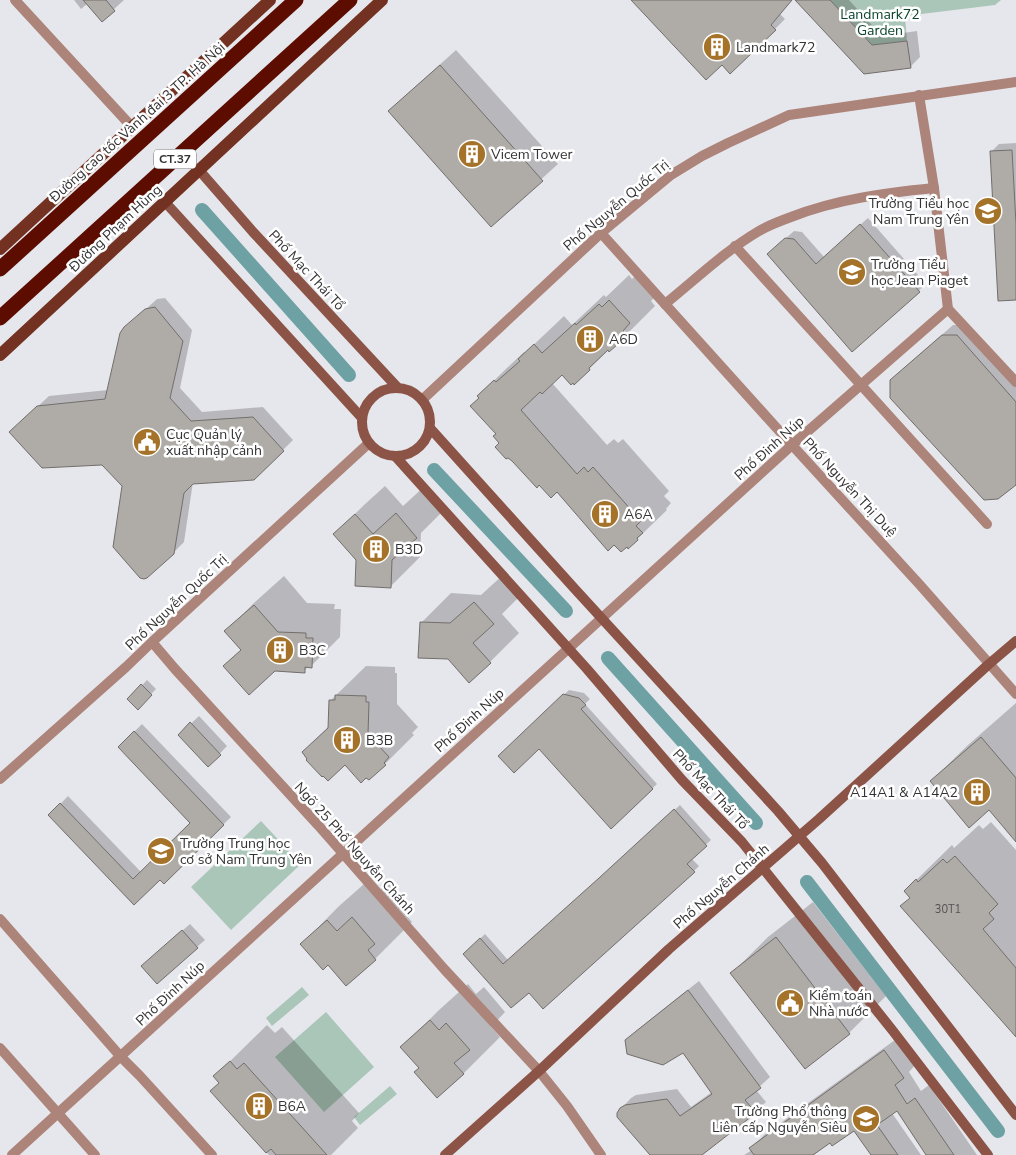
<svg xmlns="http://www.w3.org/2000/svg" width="1016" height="1155" viewBox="0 0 1016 1155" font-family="'Nunito Sans',sans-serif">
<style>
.green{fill:#aac6b8}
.shadow{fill:#0003}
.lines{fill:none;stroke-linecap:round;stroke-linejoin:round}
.canal{stroke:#6ea1a4;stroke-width:14}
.building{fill:#afaba7;stroke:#726e6b}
.street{stroke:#ac847a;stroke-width:10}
.secondary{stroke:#8c5447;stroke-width:10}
.primary{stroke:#733121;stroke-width:12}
.highway{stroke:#5c0d00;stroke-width:15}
.labels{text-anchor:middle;stroke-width:5;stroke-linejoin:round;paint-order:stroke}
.number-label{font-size:11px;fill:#525152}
.shield{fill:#fff;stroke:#707072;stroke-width:1}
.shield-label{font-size:12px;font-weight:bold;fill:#333335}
.park-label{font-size:14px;fill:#0d442f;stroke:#fff}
.poi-label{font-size:14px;fill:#333335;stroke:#fff;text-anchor:start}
.street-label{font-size:14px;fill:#333335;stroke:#fff}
</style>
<rect width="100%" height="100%" fill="#e6e7ec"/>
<g class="green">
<polygon points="830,0 1001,0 995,5 905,16 907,41 872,45"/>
<polygon points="261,821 301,864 231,930 191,887"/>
<polygon points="302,987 309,995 272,1026 266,1018"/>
<polygon points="326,1012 374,1067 324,1112 275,1057"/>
<polygon points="390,1086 397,1094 360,1125 354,1117"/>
</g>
<g class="shadow">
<polygon points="74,0 124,0 102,20 87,4 81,9"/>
<polygon points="640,0 792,0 780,14 785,19 775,29 722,63"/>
<polygon points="797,0 849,0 882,36 917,31 920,57 910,67 865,73"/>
<polygon points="456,50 558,164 491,225 389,111 405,96"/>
<polygon points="1016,143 1016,298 991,152 999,144"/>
<polygon points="868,218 926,284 852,350 776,247 794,231 802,232 824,257"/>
<polygon points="639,272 659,293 651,301 655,306 626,335 609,349 589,369 562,373 552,383 607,445 614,439 618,443 623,439 669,491 664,496 671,503 666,509 667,510 637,539 501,443 478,396 508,367 524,352 525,353 564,316 572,325 604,295 606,297 629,275 632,279"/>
<polygon points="165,298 192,330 180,388 202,412 263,407 293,440 254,479 193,482 184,542 173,553 123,486 102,463 21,422 49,396 108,390 125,328 157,299"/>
<polygon points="953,325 968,325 1016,380 1016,484 902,370"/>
<polygon points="426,485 446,508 421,533 420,557 390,587 357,559 335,534 364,505 385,486 403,506"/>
<polygon points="504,574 522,594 502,614 519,633 490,662 448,658 421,623 451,593 481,595"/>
<polygon points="284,576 307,603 335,604 334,609 341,609 340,637 311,666 309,666 304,671 225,666 242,649 226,631 255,602"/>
<polygon points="366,666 395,667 395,673 397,673 397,704 418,727 412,733 414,735 385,764 345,763 303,753 329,726 330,701"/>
<polygon points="147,680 156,689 138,708 129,699"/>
<polygon points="569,690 584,693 590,699 585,704 657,784 611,827 539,747 500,756"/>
<polygon points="1016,703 1016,840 989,809 931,781 968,745"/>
<polygon points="199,716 227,746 208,766 179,735"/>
<polygon points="142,724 231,817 164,882 161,878 134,903 50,815 68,796 141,872 192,823 119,747"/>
<polygon points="680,805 711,840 691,858 699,866 694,871 529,991 464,954 485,934 508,960 606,873"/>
<polygon points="991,822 1016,850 1016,1035 905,891 952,845 954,848 979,825 983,829"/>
<polygon points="390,881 411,906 404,913 412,922 375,959 346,985 328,963 302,944 338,907 364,884 374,895"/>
<polygon points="813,902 886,996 849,1033 805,1068 732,973 768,937"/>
<polygon points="190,924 205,940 197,947 151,958"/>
<polygon points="699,981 770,1077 756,1090 766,1102 755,1112 700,1155 652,1155 621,1109 631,1098 636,1095 677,1089 691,1107 712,1092 684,1051 626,1040 637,1030"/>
<polygon points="468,984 476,994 484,987 505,1012 491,1027 500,1037 463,1074 402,1047 439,1010"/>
<polygon points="267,1025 275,1033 282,1027 359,1113 352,1121 358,1128 331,1155 269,1155 212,1091 221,1082 215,1076"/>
<polygon points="899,1037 917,1063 909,1072 921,1091 929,1085 977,1155 927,1155 897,1109 892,1113 921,1155 872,1155 855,1130 830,1141 823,1146 814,1155 744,1155 752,1150 751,1148 764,1135"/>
</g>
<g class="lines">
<g class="canal">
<polyline points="202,210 349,375"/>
<polyline points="434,470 566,611"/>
<polyline points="608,658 756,823"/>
<polyline points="807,882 998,1131"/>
</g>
</g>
<g class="building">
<polygon points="83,0 106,0 115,11 102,22"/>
<polygon points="631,0 792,0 771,25 776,30 730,74 722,65 706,80"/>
<polygon points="795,0 830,0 872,45 907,41 911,68 864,74"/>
<polygon points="440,65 543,181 491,227 388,111"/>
<polygon points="1012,150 1016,224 1016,300 998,301 990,151"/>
<polygon points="860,224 920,292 852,352 767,254 785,238 794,239 816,264"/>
<polygon points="609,300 630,323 623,331 627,336 609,352 608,350 589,368 590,370 574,385 573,383 571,385 562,375 542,394 540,392 521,410 577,474 584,467 588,472 593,467 641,521 636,526 643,533 637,538 638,540 628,549 627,547 621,552 614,545 608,551 557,492 551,498 539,485 537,488 512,461 508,458 506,459 495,447 499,443 493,436 496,434 470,406 479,398 477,396 494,380 496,382 520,361 518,359 534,344 542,353 575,323 576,325 599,304 602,307"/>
<polygon points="155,307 183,341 170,398 191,421 253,417 284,451 254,480 193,484 184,493 174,554 147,578 144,579 140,578 113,547 122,486 102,465 42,468 9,432 37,406 105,399 120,333 124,327 145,309"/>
<polygon points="942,335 957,335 1016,402 1016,485 998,499 984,500 890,398 890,380"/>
<polygon points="396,513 417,538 392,560 391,588 355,586 356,560 333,534 355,514 373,534"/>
<polygon points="474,602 494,624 473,643 491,663 469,683 448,659 418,658 420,622 450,623"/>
<polygon points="254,605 278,632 306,633 306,638 313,638 312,668 305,667 305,673 275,671 249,695 223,666 241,650 224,631"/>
<polygon points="141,684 152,695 138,710 127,699"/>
<polygon points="563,694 579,698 586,705 581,709 653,789 611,829 539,749 514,773 498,756"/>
<polygon points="335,695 366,696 366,702 369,702 368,734 389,757 384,763 386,765 369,780 366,778 361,783 345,765 328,781 323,776 322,777 306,760 307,759 302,752 328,728 329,700 335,700"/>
<polygon points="190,722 221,755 208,767 178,735"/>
<polygon points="134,731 224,825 164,884 160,880 134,905 48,815 60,803 133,879 190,823 118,747"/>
<polygon points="981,737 1016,778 1016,842 989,810 969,828 930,781"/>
<polygon points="674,809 707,846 687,864 695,872 543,1009 529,993 511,1008 463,954 480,938 503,964 599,878"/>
<polygon points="955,856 998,904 989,913 994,919 983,929 1016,968 1016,1037 900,906 910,898 904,891 916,879 918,882 943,859 947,863"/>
<polygon points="352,917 375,944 368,950 376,960 346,986 328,965 323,970 300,944 327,920 337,931"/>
<polygon points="182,930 198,948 157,984 141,966"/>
<polygon points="776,937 850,1034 805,1069 730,973"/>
<polygon points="688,990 761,1088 745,1100 756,1113 702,1155 650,1155 617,1117 617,1113 620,1108 625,1105 667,1099 680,1116 712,1094 683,1053 663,1065 627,1054 625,1040"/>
<polygon points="430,1020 439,1030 446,1023 470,1050 454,1063 464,1074 437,1098 414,1072 419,1068 400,1047"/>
<polygon points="884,1050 904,1078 895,1085 907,1104 915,1098 954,1155 926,1155 897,1111 877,1125 898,1155 871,1155 854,1131 832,1146 830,1143 813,1155 754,1155 749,1148"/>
<polygon points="230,1061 237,1069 244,1063 327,1155 276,1155 271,1149 266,1153 210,1091 219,1083 213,1076"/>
</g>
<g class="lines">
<g class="street">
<polyline points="15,0 132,127"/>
<polyline points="919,95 934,188 948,309"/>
<polyline points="601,233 792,445 920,585 1016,694"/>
<polyline points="735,246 987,524"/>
<path d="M665,304C696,279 725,251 759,231C769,225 780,221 791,217C837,199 885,193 934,188"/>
<polyline points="423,399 601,233 671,175 702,156 728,143 789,115 1016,82"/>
<polyline points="152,642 175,669 318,825 445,970 539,1071 567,1106 601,1155"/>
<polyline points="0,779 126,667 152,642 369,443"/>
<polyline points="0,919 121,1057 140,1076 212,1155"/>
<polyline points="0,1048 95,1155"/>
<polyline points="12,1155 792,445 948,309 1016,382"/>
</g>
<g class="secondary">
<polyline points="199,170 253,232 397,387"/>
<polyline points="165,202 362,418"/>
<circle cx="396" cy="422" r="34"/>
<polyline points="430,428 574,588 778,811 822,863 1016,1115"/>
<polyline points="395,456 587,669 682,780 742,842 893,1031 988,1155"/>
<polyline points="445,1155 539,1071 669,949 819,819 989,664 1016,641"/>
</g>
<g class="primary">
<polyline points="0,249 270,0"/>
<polyline points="0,355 382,0"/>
</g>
<g class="highway">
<polyline points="0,269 296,0"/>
<polyline points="0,318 350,0"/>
</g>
</g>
<defs>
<symbol id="building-disc" viewBox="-11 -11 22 22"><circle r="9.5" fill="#a47329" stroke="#fff"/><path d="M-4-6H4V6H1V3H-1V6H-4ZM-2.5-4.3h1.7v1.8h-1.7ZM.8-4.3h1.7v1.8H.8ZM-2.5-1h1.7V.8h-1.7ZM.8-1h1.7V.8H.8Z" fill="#fff"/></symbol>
<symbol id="school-disc" viewBox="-11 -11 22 22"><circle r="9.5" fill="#a47329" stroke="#fff"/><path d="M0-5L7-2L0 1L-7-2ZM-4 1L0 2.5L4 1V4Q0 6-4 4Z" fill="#fff"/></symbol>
<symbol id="civic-disc" viewBox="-11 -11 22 22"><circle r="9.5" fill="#a47329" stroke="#fff"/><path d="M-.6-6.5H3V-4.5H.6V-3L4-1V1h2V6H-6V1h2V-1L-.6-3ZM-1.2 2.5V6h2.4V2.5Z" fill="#fff"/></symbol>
</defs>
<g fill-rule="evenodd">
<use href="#building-disc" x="701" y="31" width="32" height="32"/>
<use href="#building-disc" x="456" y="138" width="32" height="32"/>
<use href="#school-disc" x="972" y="195" width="32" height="32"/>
<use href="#school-disc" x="836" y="256" width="32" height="32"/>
<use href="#building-disc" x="574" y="323" width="32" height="32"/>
<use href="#civic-disc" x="131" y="426" width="32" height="32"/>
<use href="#building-disc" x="589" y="498" width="32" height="32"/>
<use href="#building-disc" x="360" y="533" width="32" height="32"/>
<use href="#building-disc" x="264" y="634" width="32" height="32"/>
<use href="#building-disc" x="331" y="724" width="32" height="32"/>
<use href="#building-disc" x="961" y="776" width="32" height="32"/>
<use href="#school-disc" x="145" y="835" width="32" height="32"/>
<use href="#civic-disc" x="774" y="987" width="32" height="32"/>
<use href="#building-disc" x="243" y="1090" width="32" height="32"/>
<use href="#school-disc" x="850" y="1103" width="32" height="32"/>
</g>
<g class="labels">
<g class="number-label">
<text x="948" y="913">30T1</text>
</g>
<rect class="shield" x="154" y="149.5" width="42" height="19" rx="4"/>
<g class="shield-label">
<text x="175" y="163">CT.37</text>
</g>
<g class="park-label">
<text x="880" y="19">Landmark72<tspan x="880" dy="16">Garden</tspan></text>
</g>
<g class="poi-label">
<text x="736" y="52">Landmark72</text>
<text x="491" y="159">Vicem Tower</text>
<text x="969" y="208" text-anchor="end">Trường Tiểu học<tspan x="969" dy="16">Nam Trung Yên</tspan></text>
<text x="871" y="269">Trường Tiểu<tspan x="871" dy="16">học Jean Piaget</tspan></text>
<text x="609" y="344">A6D</text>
<text x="166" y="439">Cục Quản lý<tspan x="166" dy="16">xuất nhập cảnh</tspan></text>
<text x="624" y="519">A6A</text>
<text x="395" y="554">B3D</text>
<text x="299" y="655">B3C</text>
<text x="366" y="745">B3B</text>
<text x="958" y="797" text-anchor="end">A14A1 &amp; A14A2</text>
<text x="180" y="848">Trường Trung học<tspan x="180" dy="16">cơ sở Nam Trung Yên</tspan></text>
<text x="809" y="1000">Kiểm toán<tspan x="809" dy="16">Nhà nước</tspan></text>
<text x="278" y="1111">B6A</text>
<text x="847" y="1116" text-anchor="end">Trường Phổ thông<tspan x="847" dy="16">Liên cấp Nguyễn Siêu</tspan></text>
</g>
<g class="street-label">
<text transform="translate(137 122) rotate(-42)" y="5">Đường cao tốc Vành đai 3 TP. Hà Nội</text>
<text transform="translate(616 205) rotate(-40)" y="5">Phố Nguyễn Quốc Trị</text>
<text transform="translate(115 228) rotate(-43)" y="5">Đường Phạm Hùng</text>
<text transform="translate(307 270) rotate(47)" y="5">Phố Mạc Thái Tổ</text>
<text transform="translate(769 448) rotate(-42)" y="5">Phố Đinh Núp</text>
<text transform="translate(850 487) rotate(47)" y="5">Phố Nguyễn Thị Duệ</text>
<text transform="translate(176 602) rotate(-43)" y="5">Phố Nguyễn Quốc Trị</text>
<text transform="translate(469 720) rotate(-42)" y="5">Phố Đinh Núp</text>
<text transform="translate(711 789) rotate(47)" y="5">Phố Mạc Thái Tổ</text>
<text transform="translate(355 848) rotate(48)" y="5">Ngõ 25 Phố Nguyễn Chánh</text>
<text transform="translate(721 886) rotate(-41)" y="5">Phố Nguyễn Chánh</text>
<text transform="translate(170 993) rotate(-43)" y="5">Phố Đinh Núp</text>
</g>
</g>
</svg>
